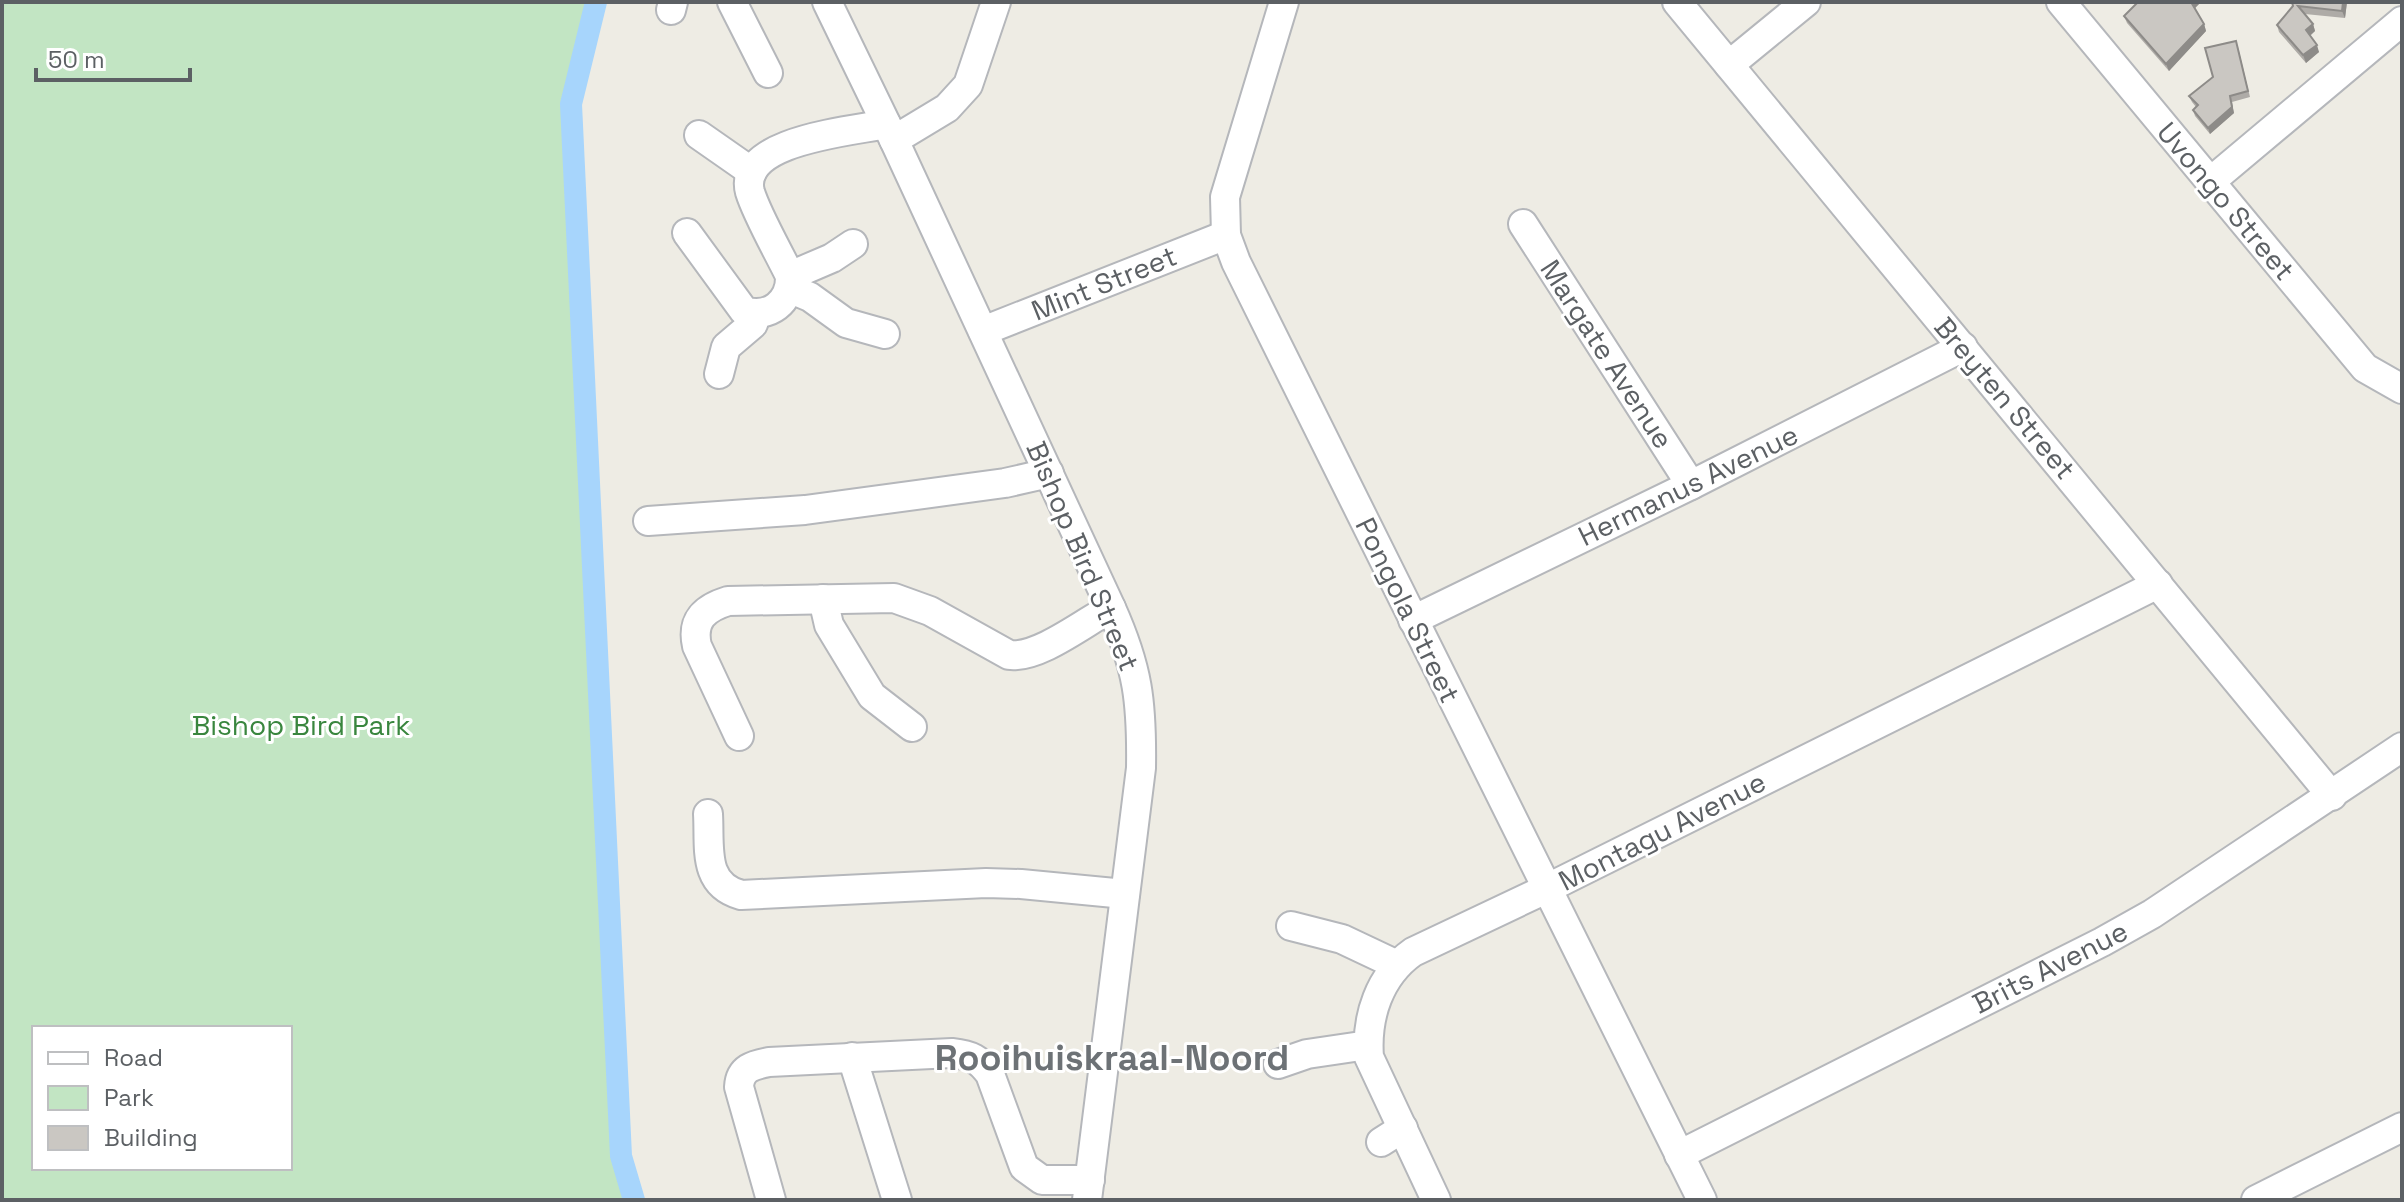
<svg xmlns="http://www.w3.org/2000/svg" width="2404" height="1202" viewBox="0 0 2404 1202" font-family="'Space Grotesk',sans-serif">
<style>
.green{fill:#c2e5c3;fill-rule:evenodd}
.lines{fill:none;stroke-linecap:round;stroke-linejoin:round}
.canal{stroke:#a7d5fc;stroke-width:22}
.minor-casing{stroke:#b5b7bb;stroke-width:32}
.minor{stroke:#fff;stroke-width:28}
.wall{fill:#aeaba7}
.shaded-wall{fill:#8d8b88}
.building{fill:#cac7c2;stroke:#8d8b88;stroke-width:2}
.labels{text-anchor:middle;stroke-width:6;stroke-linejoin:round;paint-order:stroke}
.street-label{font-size:28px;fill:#5c6064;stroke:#fff}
.park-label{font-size:28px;fill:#39863e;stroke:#fff}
.district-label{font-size:36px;font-weight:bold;fill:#6d7276;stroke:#fff}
</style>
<rect width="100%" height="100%" fill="#eeece4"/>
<path class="green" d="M2,2H596L571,104L621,1156L634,1200H2ZM34,1028H290V1168H34Z"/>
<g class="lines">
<polyline class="canal" points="596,2 571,104 621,1156 634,1200"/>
<defs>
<g id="minor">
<polyline points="732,2 768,73"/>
<path d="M827,2L894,140L1111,608C1138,668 1142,702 1141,768L1087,1200"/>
<polyline points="1284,2 1225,197 1226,235 1236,262 1702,1200"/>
<polyline points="1677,2 2332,796"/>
<polyline points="2061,2 2365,368 2402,389"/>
<polyline points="671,10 673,2"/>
<polyline points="1729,65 1806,2"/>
<polyline points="699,135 752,172"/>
<polyline points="894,140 947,108 968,85 996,2"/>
<polyline points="2210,182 2402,21"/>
<polyline points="1523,224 1691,485"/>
<path d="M687,233L744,311C769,319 791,302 790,276C779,253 757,215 750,192C736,140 854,131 886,124"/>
<polyline points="790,276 832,258 853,244"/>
<polyline points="791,289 810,297 846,323 885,334"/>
<polyline points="983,331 1226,235"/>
<polyline points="719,374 726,347 753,324 756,315"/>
<polyline points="648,521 805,510 1005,483 1049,473"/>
<polyline points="823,599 829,625 872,696 912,727"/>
<polyline points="1413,620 1691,485 1963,347"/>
<path d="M739,736L697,646C691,620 705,608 728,601L894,598L930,611L1009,655C1038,659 1085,622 1111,608"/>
<path d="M708,814C710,847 702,884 741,895L986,883L1021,884L1125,894"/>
<polyline points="1291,926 1342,939 1397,965"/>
<polyline points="852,1057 897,1200"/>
<polyline points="1278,1064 1307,1054 1368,1045"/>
<polyline points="1381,1142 1403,1128"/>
<polyline points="1679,1155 2102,942 2152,914 2402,747"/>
<path d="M771,1200L739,1087C740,1068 753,1065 769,1062L952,1053C971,1055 979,1059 990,1074L1024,1167L1042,1180H1090"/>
<path d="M1436,1200L1369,1057C1366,1017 1379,976 1413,952L1548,888L2158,584"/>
<polyline points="2256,1200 2402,1127"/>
</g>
</defs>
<use href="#minor" class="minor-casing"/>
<use href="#minor" class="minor"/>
</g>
<g class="wall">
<polygon points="2138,2 2201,2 2195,8 2204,24 2206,31 2169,71 2127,23 2124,16"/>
<polygon points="2292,2 2347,2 2345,18 2305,14 2313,24 2315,31 2310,36 2319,52 2306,63 2279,32 2277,25 2293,6"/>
<polygon points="2238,47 2250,97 2232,102 2234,113 2210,134 2195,116 2193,110 2196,107 2192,102 2189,96 2213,77"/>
</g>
<g class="shaded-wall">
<polygon points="2191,2 2201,2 2194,9"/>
<polygon points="2343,2 2347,2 2345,18 2342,11"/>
<polygon points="2204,24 2206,31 2169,71 2166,64"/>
<polygon points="2313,24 2315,31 2308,37 2306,30"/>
<polygon points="2317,45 2319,52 2306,63 2303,55"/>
<polygon points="2230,96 2234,113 2210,134 2208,128"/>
</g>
<g class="building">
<polygon points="2138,2 2191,2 2204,24 2166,64 2124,16"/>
<polygon points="2292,2 2343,2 2342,11 2298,6 2313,24 2306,30 2317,45 2303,55 2277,25 2293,6"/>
<polygon points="2236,41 2248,91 2230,96 2232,107 2208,128 2193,110 2198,105 2189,96 2213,77 2205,48"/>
</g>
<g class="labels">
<g class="street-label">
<text transform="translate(2226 201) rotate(50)" y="10">Uvongo Street</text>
<text transform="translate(1104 283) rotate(-22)" y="10">Mint Street</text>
<text transform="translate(1607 354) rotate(57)" y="10">Margate Avenue</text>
<text transform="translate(2005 398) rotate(50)" y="10">Breyten Street</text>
<text transform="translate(1688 485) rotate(-26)" y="10">Hermanus Avenue</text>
<text transform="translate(1083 556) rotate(67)" y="10">Bishop Bird Street</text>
<text transform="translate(1408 610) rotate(64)" y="10">Pongola Street</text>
<text transform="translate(1662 831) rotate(-27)" y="10">Montagu Avenue</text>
<text transform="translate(2050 967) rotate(-27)" y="10">Brits Avenue</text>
</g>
<g class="park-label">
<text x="301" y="735">Bishop Bird Park</text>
</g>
<g class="district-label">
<text x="1112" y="1070">Rooihuiskraal-Noord</text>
</g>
</g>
<rect width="2404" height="1202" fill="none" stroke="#5c6064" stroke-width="8"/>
<rect x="32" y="1026" width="260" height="144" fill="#ffffff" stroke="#bebfc1" stroke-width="2"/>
<rect x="48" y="1052" width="40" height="12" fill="#ffffff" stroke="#bebfc1" stroke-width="2"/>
<text x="104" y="1066" font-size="24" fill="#5c6064">Road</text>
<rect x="48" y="1086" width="40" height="24" fill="#c2e5c3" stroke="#bebfc1" stroke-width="2"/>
<text x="104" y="1106" font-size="24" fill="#5c6064">Park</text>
<rect x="48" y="1126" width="40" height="24" fill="#cac7c2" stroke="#bebfc1" stroke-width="2"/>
<text x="104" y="1146" font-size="24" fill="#5c6064">Building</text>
<path d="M36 68v12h154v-12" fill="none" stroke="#5c6064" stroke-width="4"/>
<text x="48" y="68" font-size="24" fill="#5c6064" stroke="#ffffff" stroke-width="6" paint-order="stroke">50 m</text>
</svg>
